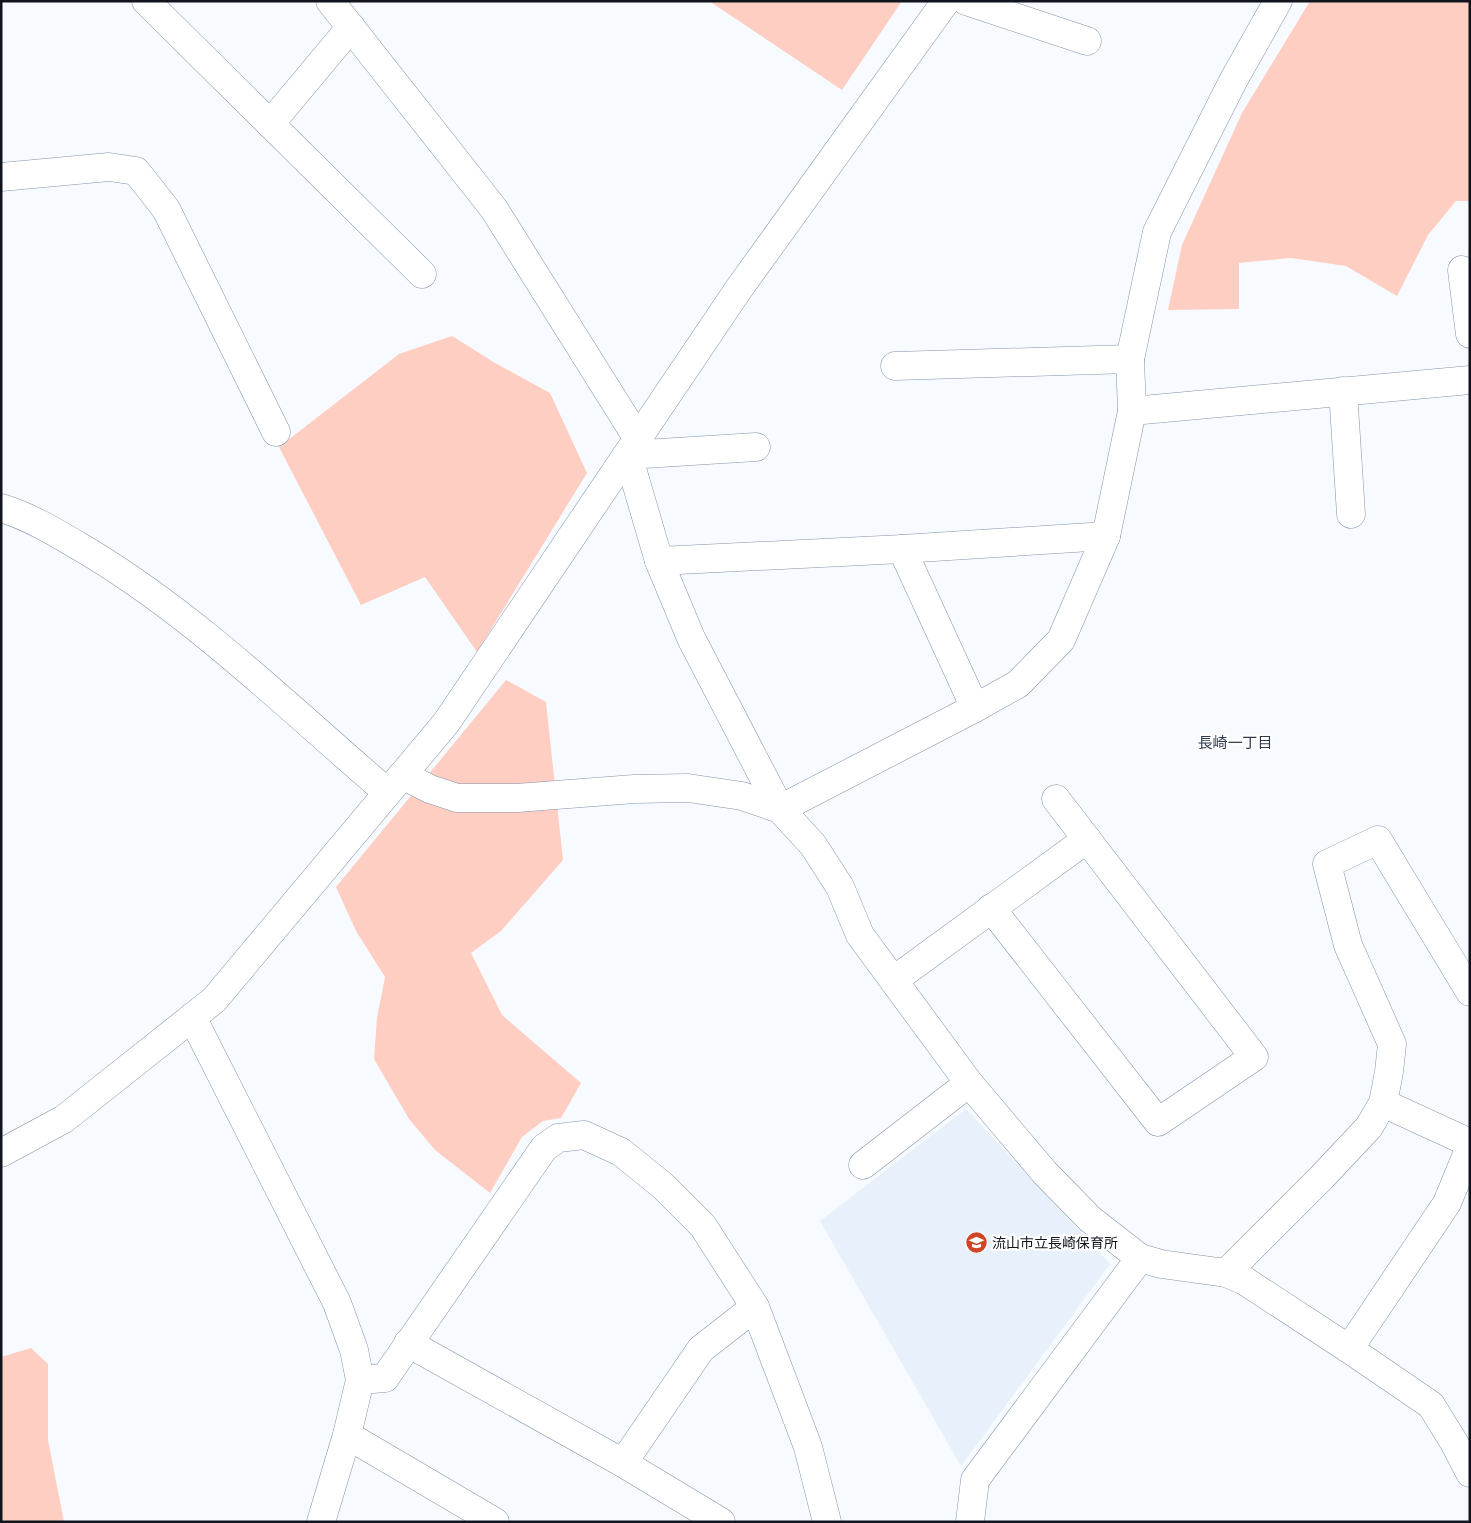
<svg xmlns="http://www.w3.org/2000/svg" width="1471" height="1523" viewBox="0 0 1471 1523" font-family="Ubuntu,'Noto Sans JP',sans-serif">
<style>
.built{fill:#e7f0fb}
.green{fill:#fecec2}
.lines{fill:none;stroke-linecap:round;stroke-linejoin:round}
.minor-casing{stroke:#8493a8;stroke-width:29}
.minor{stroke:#fff;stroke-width:28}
.labels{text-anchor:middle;stroke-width:4.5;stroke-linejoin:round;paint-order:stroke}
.poi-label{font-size:14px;fill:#10151d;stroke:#fff;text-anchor:start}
.neighbourhood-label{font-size:15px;fill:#2f3b4d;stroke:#fff}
</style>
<rect width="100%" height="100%" fill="#f7faff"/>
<polygon class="built" points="966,1109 1110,1264 961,1466 820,1221"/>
<g class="green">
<polygon points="709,1 902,1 842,90"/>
<polygon points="1310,1 1470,1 1470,201 1456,201 1428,235 1397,296 1346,266 1291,258 1239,263 1239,309 1168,310 1182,245 1242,113"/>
<polygon points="452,336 495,363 550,393 587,473 477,652 425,577 361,605 279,447 399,354"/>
<polygon points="506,680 546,702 563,860 501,931 471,953 502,1015 581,1083 561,1118 543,1121 522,1137 490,1193 435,1150 409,1119 374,1059 377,1018 385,977 356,931 336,887"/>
<polygon points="31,1348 48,1364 48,1440 64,1522 1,1522 1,1357"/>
</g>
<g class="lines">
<defs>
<g id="minor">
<polyline points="146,1 422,274"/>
<polyline points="330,1 494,209 638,439"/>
<polyline points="966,1 1087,41"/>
<polyline points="270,124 351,27"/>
<polyline points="1,177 109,167 136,171 166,209 276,432"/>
<polyline points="1462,270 1470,334"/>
<polyline points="895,366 1130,359"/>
<polyline points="1343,391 1351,514"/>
<polyline points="1132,411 1470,380"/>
<polyline points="756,447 628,455 659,561 691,638 780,809 975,708 1018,684 1061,640 1106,536 1132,411 1130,359 1157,232 1233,81 1278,1"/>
<path d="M1,508C34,518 63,537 92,554C200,620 291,710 387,792"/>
<polyline points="902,549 975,708"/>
<polyline points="659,561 902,549 1106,536"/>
<polyline points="402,775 430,789 457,798 517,798 634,789 688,788 742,796 780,809 813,845 840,887 860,935 969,1083 1045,1173 1090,1219 1140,1258 1161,1264 1226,1273 1245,1281 1349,1349 1431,1405 1455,1444 1470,1473"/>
<polyline points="991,908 1158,1122 1254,1057 1056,799"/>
<polyline points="894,980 1087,839"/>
<polyline points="192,1017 337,1303 354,1350 360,1380 347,1435 321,1522"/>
<polyline points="1383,1103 1470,1143"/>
<polyline points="1,1153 64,1119 214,1000 446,723 738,290 946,1"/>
<polyline points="863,1165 969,1083"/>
<polyline points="1226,1273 1321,1178 1369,1127 1383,1103 1389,1072 1392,1044 1348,945 1327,864 1378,840 1470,992"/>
<polyline points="408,1343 623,1463 721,1522"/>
<polyline points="1349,1349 1447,1203 1470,1147"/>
<polyline points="360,1380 385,1378 544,1148 558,1138 584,1135 621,1152 663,1186 703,1226 755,1307 808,1447 827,1522"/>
<polyline points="347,1435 495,1522"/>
<polyline points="623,1463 701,1349 755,1307"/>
<polyline points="970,1522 975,1480 1140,1258"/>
</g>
</defs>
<use href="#minor" class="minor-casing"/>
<use href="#minor" class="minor"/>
</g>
<defs>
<symbol id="school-disc" viewBox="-11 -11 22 22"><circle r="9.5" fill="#cf4526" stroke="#fff"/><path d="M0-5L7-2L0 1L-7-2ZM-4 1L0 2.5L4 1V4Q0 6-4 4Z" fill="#fff"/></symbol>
</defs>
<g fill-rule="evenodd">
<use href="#school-disc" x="964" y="1230" width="25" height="25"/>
</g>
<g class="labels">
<g class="poi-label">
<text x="992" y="1248">流山市立長崎保育所</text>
</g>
<g class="neighbourhood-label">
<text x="1235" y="748">長崎一丁目</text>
</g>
</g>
<rect width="1471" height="1523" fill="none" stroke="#10151d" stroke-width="5"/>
</svg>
